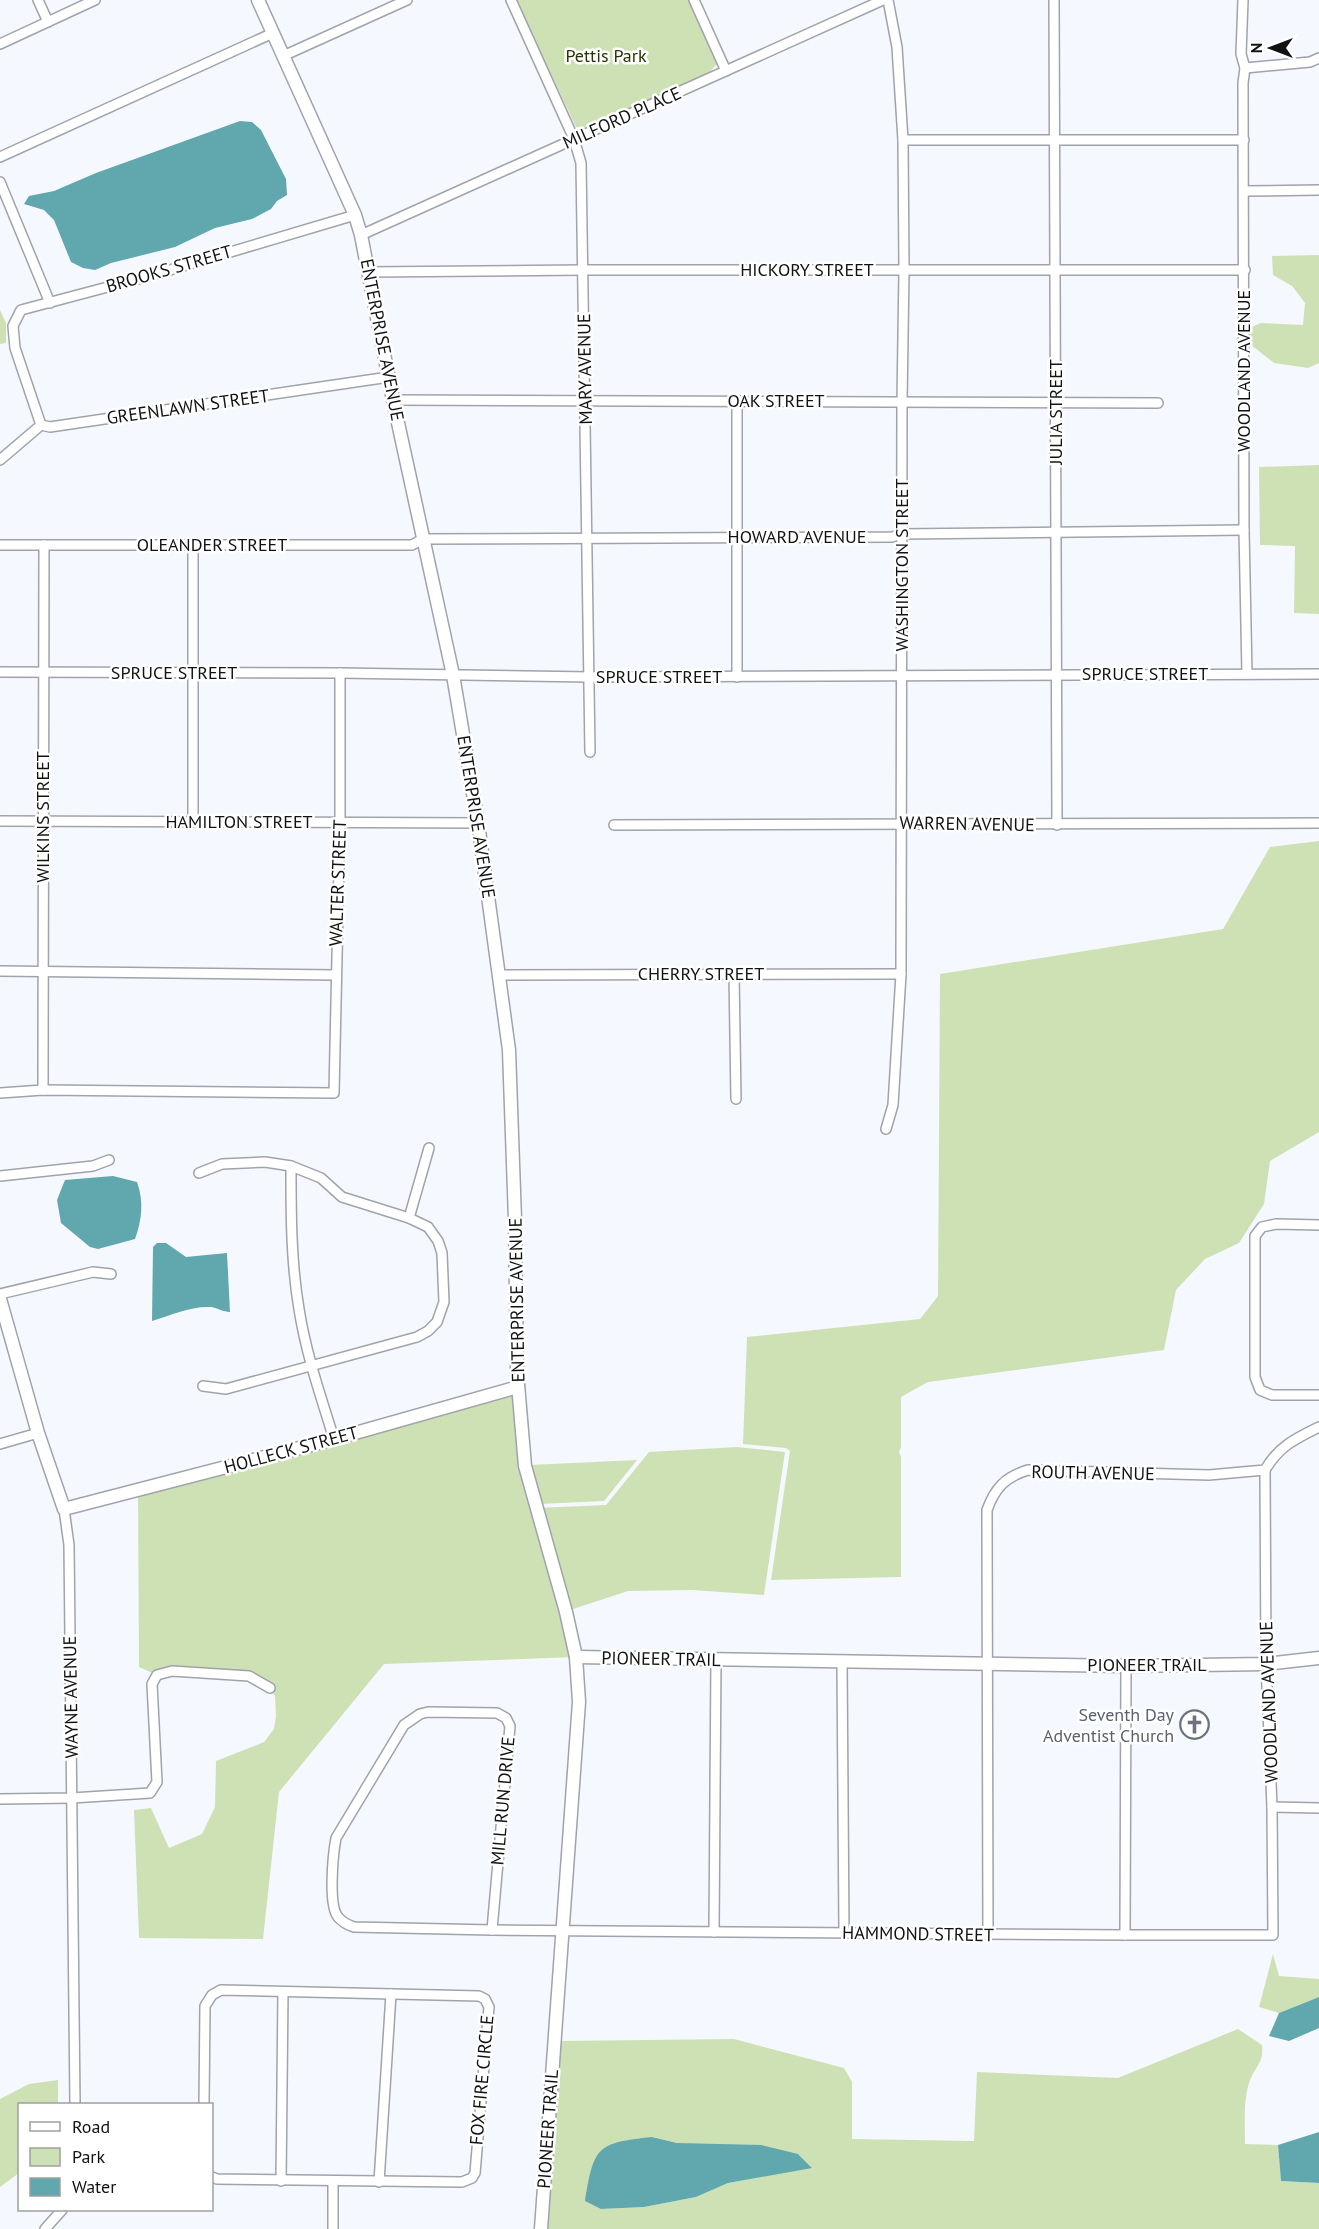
<svg xmlns="http://www.w3.org/2000/svg" width="1319" height="2229" viewBox="0 0 1319 2229" font-family="'PT Sans',sans-serif">
<style>
.green{fill:#cee1b5;fill-rule:evenodd}
.water{fill:#60a7ae}
.lines{fill:none;stroke-linecap:round;stroke-linejoin:round}
.minor-casing{stroke:#a0a3aa;stroke-width:12}
.tertiary-casing{stroke:#a0a3aa;stroke-width:15}
.minor{stroke:#fff;stroke-width:9}
.tertiary{stroke:#fff;stroke-width:12}
.labels{text-anchor:middle;stroke-width:5;stroke-linejoin:round;paint-order:stroke}
.park-label{font-size:18px;fill:#253700;stroke:#fff}
.street-label{font-size:18px;fill:#111214;stroke:#fff}
.worship-label{font-size:18px;fill:#5b616d;stroke:#fff;text-anchor:end}
</style>
<rect width="100%" height="100%" fill="#f6f8ff"/>
<g class="green">
<polygon points="516,0 688,0 717,64 708,74 583,128 576,127"/>
<polygon points="1319,255 1319,363 1308,368 1274,363 1250,344 1245,330 1261,323 1303,325 1305,303 1292,286 1273,275 1272,256"/>
<polygon points="0,310 6,323 6,343 0,344"/>
<polygon points="1319,465 1319,614 1294,613 1295,546 1260,545 1259,467"/>
<polygon points="1319,841 1319,1132 1270,1161 1264,1204 1239,1243 1205,1259 1176,1290 1164,1350 928,1382 901,1397 901,1447 899,1452 901,1457 901,1577 771,1580 790,1451 786,1448 743,1444 747,1337 920,1319 938,1296 940,974 1223,929 1270,847"/>
<polygon points="518,1387 536,1508 606,1505 649,1452 737,1447 785,1452 764,1595 692,1590 628,1591 567,1611 576,1657 384,1664 279,1792 263,1939 139,1938 134,1810 151,1808 169,1848 202,1834 215,1807 216,1761 264,1742 274,1729 276,1716 275,1696 270,1688 249,1676 157,1675 139,1667 138,1490"/>
<polygon points="637,1460 604,1501 540,1504 530,1465"/>
<polygon points="1273,1954 1279,1976 1319,1979 1319,1997 1279,2013 1259,2007"/>
<path d="M1238,2029L1262,2045C1264,2063 1256,2065 1250,2080C1243,2099 1245,2124 1245,2144L1278,2145L1281,2181L1319,2183V2229H546L559,2041L734,2039L844,2068L852,2082V2139L974,2141L977,2072L1118,2078ZM652,2137L677,2143L798,2154L811,2167L728,2183L696,2197L644,2207L601,2209Z"/>
<polygon points="58,2080 58,2104 20,2104 19,2173 0,2187 0,2099 29,2084"/>
</g>
<g class="water">
<polygon points="240,121 252,122 261,130 286,179 287,195 277,201 271,209 252,219 215,228 175,247 111,263 95,270 83,268 71,262 54,220 44,210 24,204 29,196 54,191 96,173"/>
<path d="M113,1176L137,1182C144,1202 142,1219 135,1239L98,1249L90,1247L61,1223L57,1200L65,1180Z"/>
<path d="M157,1243H166L186,1257L227,1253L230,1312C223,1312 218,1308 211,1307C190,1306 172,1315 152,1321L153,1247Z"/>
<polygon points="1319,1997 1319,2028 1289,2041 1269,2036 1279,2013"/>
<polygon points="1319,2132 1319,2183 1281,2181 1278,2145"/>
<path d="M652,2137L677,2143L761,2145L798,2154L812,2168L728,2183L696,2197L644,2207L601,2209L585,2201C594,2146 597,2143 652,2137Z"/>
</g>
<g class="lines">
<defs>
<g id="minor">
<polyline points="38,0 48,22"/>
<polyline points="511,0 574,139 581,163 590,752"/>
<polyline points="694,0 726,71"/>
<polyline points="1054,0 1057,825"/>
<polyline points="1243,0 1241,54 1245,68 1243,83 1244,530 1247,674"/>
<polyline points="0,44 95,0"/>
<polyline points="283,56 407,0"/>
<polyline points="1245,68 1310,62 1319,58"/>
<polyline points="903,140 1244,140"/>
<polyline points="0,157 273,33"/>
<polyline points="0,182 50,303"/>
<polyline points="1244,191 1319,190"/>
<polyline points="361,235 883,0"/>
<polyline points="369,272 584,270 1245,270"/>
<polyline points="393,400 1158,403"/>
<polyline points="737,400 737,677"/>
<polyline points="41,425 15,348 13,326 21,310 153,275 355,215"/>
<polyline points="41,425 50,427 389,377"/>
<polyline points="0,460 41,425"/>
<polyline points="0,545 412,545 423,539 892,537 902,534 1244,530"/>
<polyline points="193,545 193,822"/>
<polyline points="0,672 340,673 590,677 1319,674"/>
<polyline points="0,821 478,823"/>
<polyline points="614,825 1319,823"/>
<polyline points="0,971 335,975"/>
<polyline points="734,974 736,1099"/>
<polyline points="500,975 901,974"/>
<polyline points="43,1090 44,545"/>
<polyline points="0,1093 43,1090 334,1093 340,822 340,673"/>
<polyline points="886,1129 893,1105 901,974 902,402 904,270 903,140 897,47 888,0"/>
<path d="M291,1166C291,1214 291,1262 299,1309C306,1354 321,1397 334,1439"/>
<polyline points="199,1173 222,1164 265,1162 291,1166 321,1178 342,1197 409,1218 428,1227 438,1241 442,1253 444,1302 437,1322 428,1331 417,1337 226,1389 203,1386"/>
<polyline points="0,1176 93,1166 109,1160"/>
<polyline points="409,1218 429,1148"/>
<polyline points="1319,1225 1276,1224 1262,1227 1255,1236 1255,1377 1260,1390 1272,1395 1319,1395"/>
<polyline points="0,1294 93,1272 111,1274"/>
<polyline points="0,1444 38,1433"/>
<polyline points="64,1509 69,1545 75,2104"/>
<polyline points="842,1661 844,1933"/>
<path d="M428,1712L497,1713L506,1718L510,1726L492,1930L354,1927C348,1925 343,1923 338,1917C328,1905 333,1854 336,1838L404,1725L420,1714Z"/>
<polyline points="0,1799 72,1798 150,1793 157,1782 152,1684 157,1675 172,1671 249,1676 270,1688"/>
<polyline points="1272,1807 1319,1808"/>
<polyline points="492,1930 1125,1935 1273,1935 1272,1807 1266,1664 1265,1470"/>
<polyline points="714,1932 716,1659"/>
<path d="M988,1935L987,1510C995,1488 1005,1477 1028,1470L1209,1475L1265,1470C1279,1446 1295,1439 1319,1427"/>
<polyline points="1125,1935 1126,1666"/>
<polyline points="204,2104 205,2006 212,1995 221,1990 479,1996 485,1999 489,2007 475,2173 472,2178 462,2182 217,2179 212,2177"/>
<polyline points="281,2181 283,1992"/>
<polyline points="379,2182 391,1994"/>
<polyline points="45,2229 62,2210"/>
<polyline points="333,2229 333,2181"/>
</g>
<g id="tertiary">
<polyline points="258,0 355,215 361,235 393,400 453,675 478,823 509,1050 515,1220 517,1373 525,1466 566,1612 576,1657 579,1702 541,2229"/>
<polyline points="0,1299 38,1433 64,1509 334,1439 518,1387"/>
<polyline points="576,1657 1126,1666 1266,1664 1319,1658"/>
</g>
</defs>
<use href="#minor" class="minor-casing"/>
<use href="#tertiary" class="tertiary-casing"/>
<use href="#minor" class="minor"/>
<use href="#tertiary" class="tertiary"/>
</g>
<defs>
<symbol id="church-ring" viewBox="-11 -11 22 22"><circle r="9.5" fill="#fff" stroke="#6b7280" stroke-width="1.5"/><path d="M-1.2-6h2.4v3.5h3.3v2.4h-3.3V6h-2.4V-.1h-3.3v-2.4h3.3Z" fill="#6b7280"/></symbol>
</defs>
<g fill-rule="evenodd">
<use href="#church-ring" x="1178" y="1708" width="33" height="33"/>
</g>
<g class="labels">
<g class="park-label">
<text x="606" y="62">Pettis Park</text>
</g>
<g class="street-label">
<text transform="translate(622 118) rotate(-24)" y="6">MILFORD PLACE</text>
<text transform="translate(169 269) rotate(-16)" y="6">BROOKS STREET</text>
<text x="807" y="276">HICKORY STREET</text>
<text transform="translate(382 340) rotate(79)" y="6">ENTERPRISE AVENUE</text>
<text transform="translate(585 369) rotate(-91)" y="6">MARY AVENUE</text>
<text transform="translate(1244 371) rotate(-90)" y="6">WOODLAND AVENUE</text>
<text x="776" y="407">OAK STREET</text>
<text transform="translate(188 407) rotate(-8)" y="6">GREENLAWN STREET</text>
<text transform="translate(1056 412) rotate(-90)" y="6">JULIA STREET</text>
<text x="797" y="543">HOWARD AVENUE</text>
<text x="212" y="551">OLEANDER STREET</text>
<text transform="translate(902 565) rotate(-90)" y="6">WASHINGTON STREET</text>
<text x="174" y="679">SPRUCE STREET</text>
<text x="1145" y="680">SPRUCE STREET</text>
<text x="659" y="683">SPRUCE STREET</text>
<text transform="translate(43 817) rotate(-90)" y="6">WILKINS STREET</text>
<text transform="translate(476 817) rotate(81)" y="6">ENTERPRISE AVENUE</text>
<text x="239" y="828">HAMILTON STREET</text>
<text transform="translate(967 824) rotate(1)" y="6">WARREN AVENUE</text>
<text transform="translate(338 883) rotate(-88)" y="6">WALTER STREET</text>
<text x="701" y="980">CHERRY STREET</text>
<text transform="translate(517 1300) rotate(-91)" y="6">ENTERPRISE AVENUE</text>
<text transform="translate(291 1450) rotate(-15)" y="6">HOLLECK STREET</text>
<text transform="translate(1093 1473) rotate(1)" y="6">ROUTH AVENUE</text>
<text transform="translate(661 1659) rotate(1)" y="6">PIONEER TRAIL</text>
<text x="1147" y="1671">PIONEER TRAIL</text>
<text transform="translate(71 1697) rotate(-91)" y="6">WAYNE AVENUE</text>
<text transform="translate(1269 1702) rotate(-92)" y="6">WOODLAND AVENUE</text>
<text transform="translate(503 1801) rotate(-85)" y="6">MILL RUN DRIVE</text>
<text transform="translate(918 1934) rotate(1)" y="6">HAMMOND STREET</text>
<text transform="translate(482 2080) rotate(-85)" y="6">FOX FIRE CIRCLE</text>
<text transform="translate(548 2129) rotate(-86)" y="6">PIONEER TRAIL</text>
</g>
<g class="worship-label">
<text x="1174" y="1721">Seventh Day<tspan x="1174" dy="21">Adventist Church</tspan></text>
</g>
</g>
<rect x="18" y="2103" width="195" height="108" fill="#ffffff" stroke="#a0a0a1" stroke-width="1.5"/>
<rect x="30" y="2122" width="30" height="9" fill="#ffffff" stroke="#a0a0a1" stroke-width="1.5"/>
<text x="72" y="2133" font-size="18" fill="#111214">Road</text>
<rect x="30" y="2148" width="30" height="18" fill="#cee1b5" stroke="#a0a0a1" stroke-width="1.5"/>
<text x="72" y="2163" font-size="18" fill="#111214">Park</text>
<rect x="30" y="2178" width="30" height="18" fill="#60a7ae" stroke="#a0a0a1" stroke-width="1.5"/>
<text x="72" y="2193" font-size="18" fill="#111214">Water</text>
<g transform="translate(1271 48) rotate(270)" stroke="#ffffff" stroke-width="4.5" paint-order="stroke">
<path d="M0-4.5L10 22L0 15L-10 22Z" fill="#111214"/>
<text y="-9" font-size="16" font-weight="bold" text-anchor="middle" fill="#111214">N</text>
</g>
</svg>
